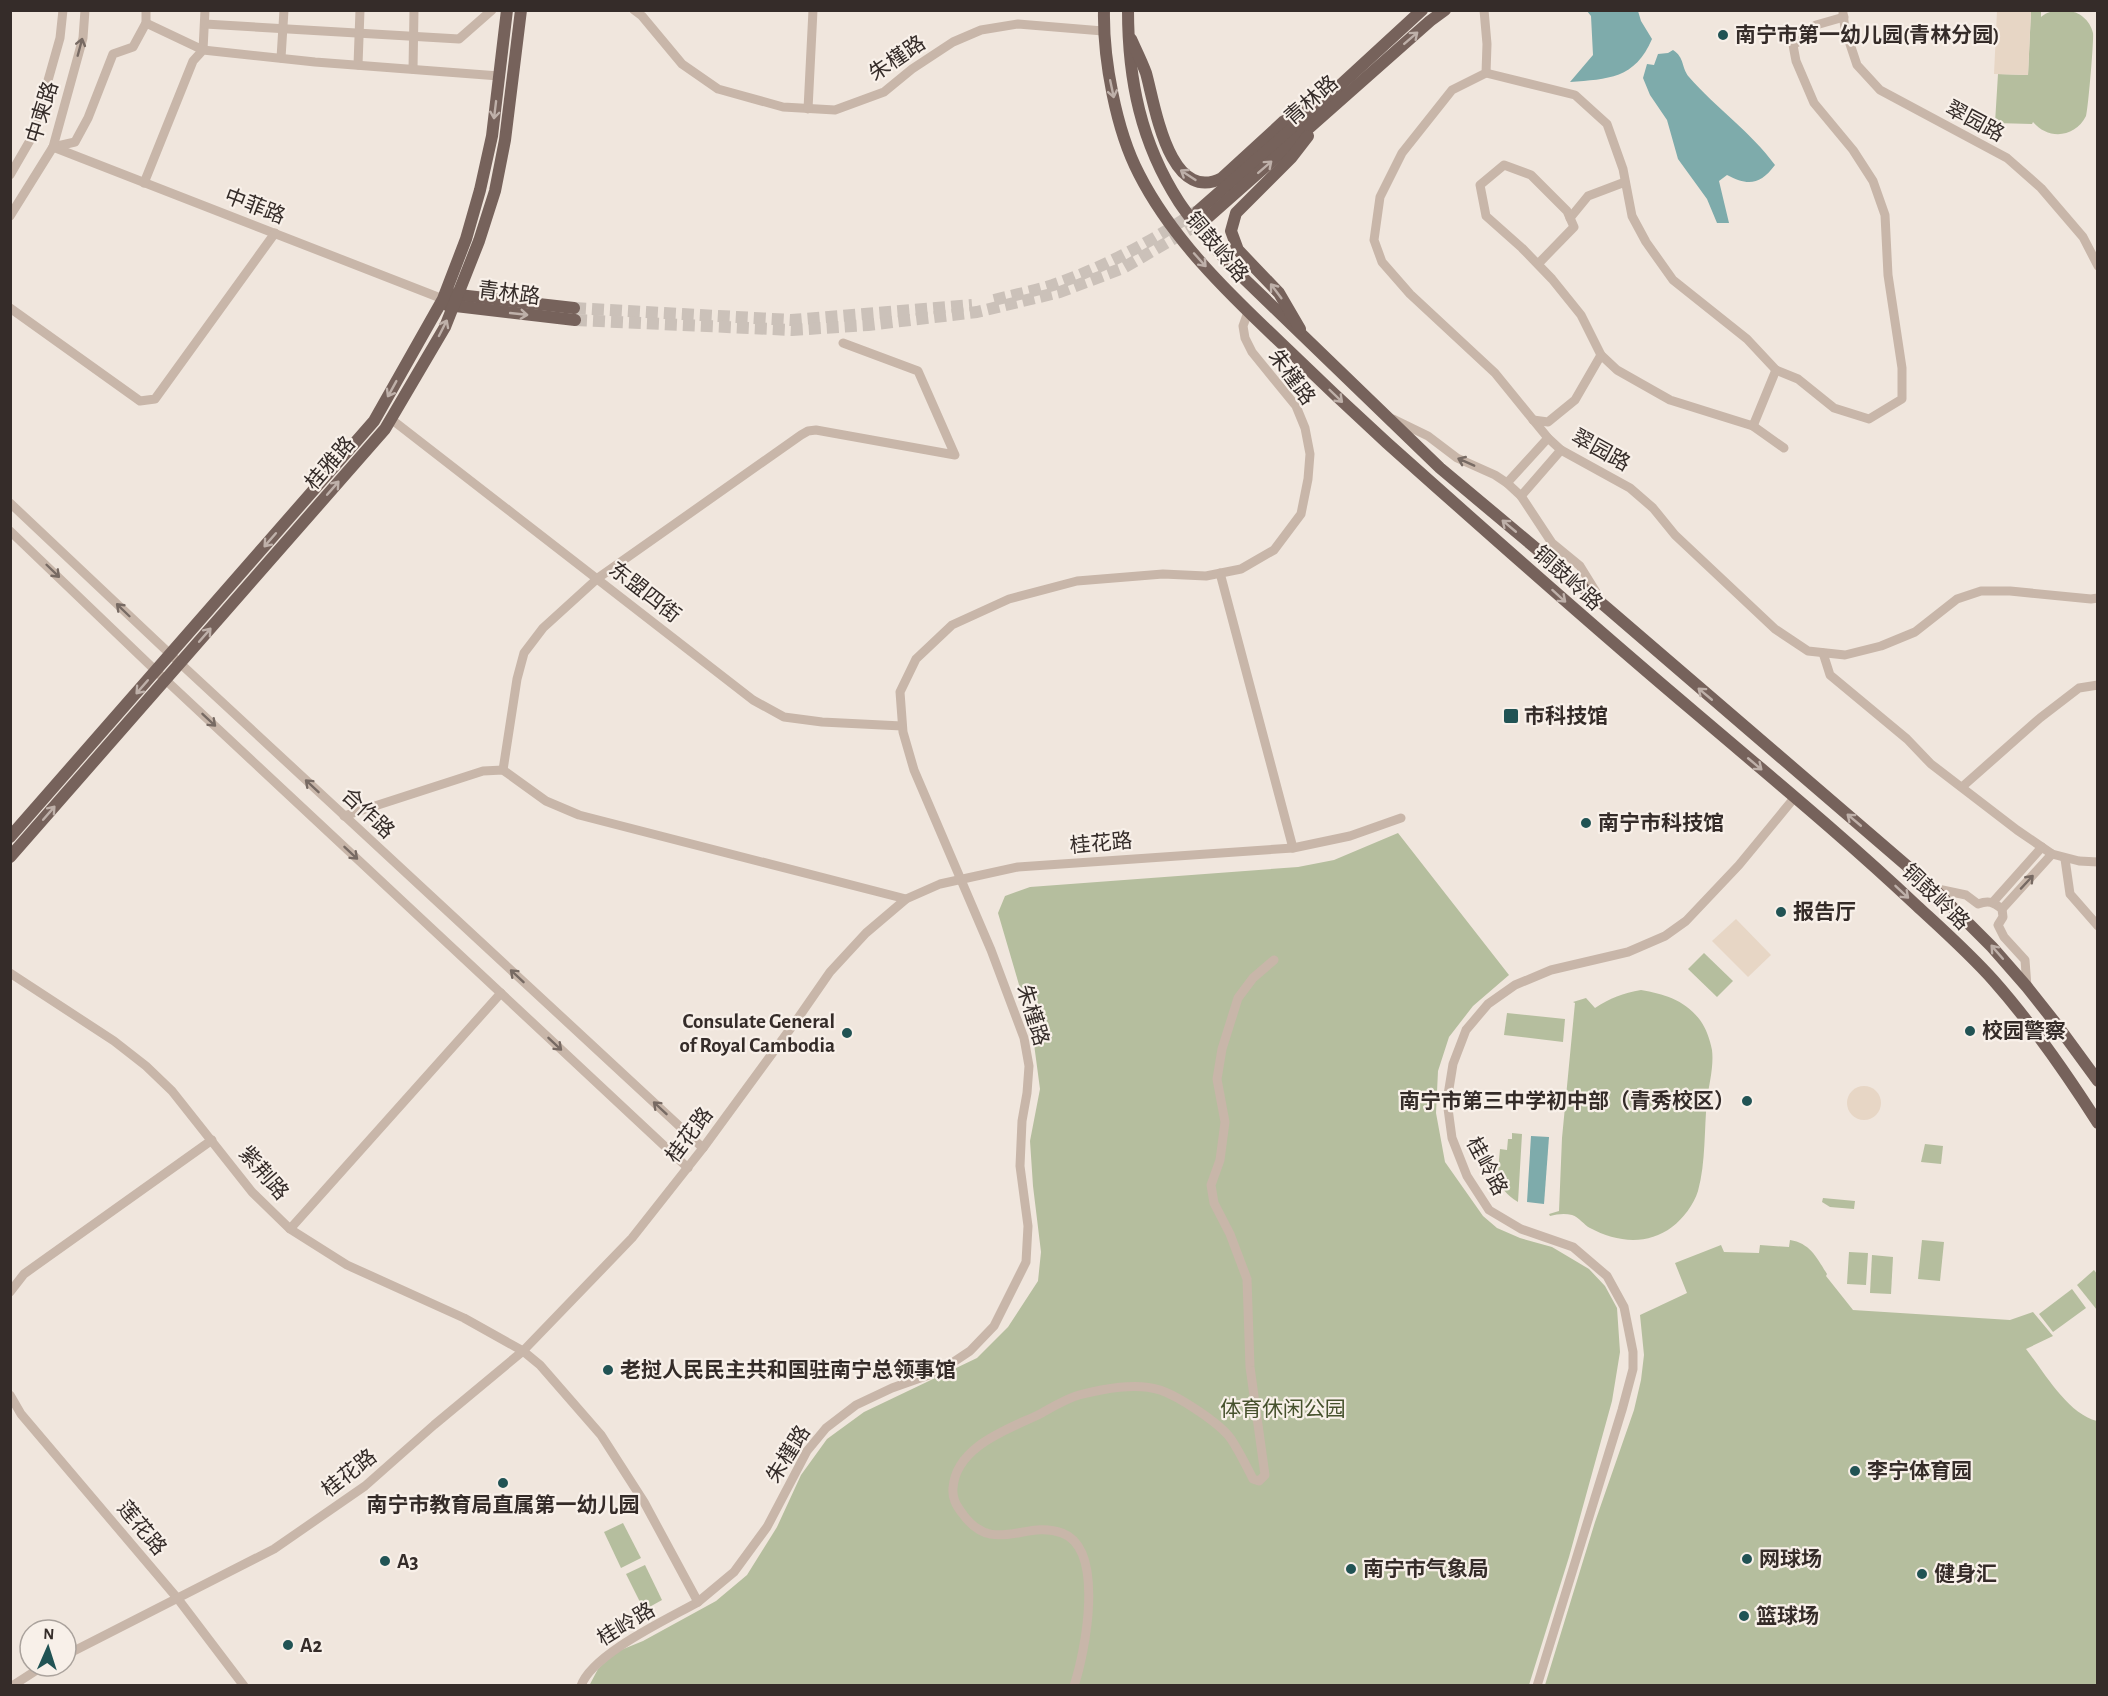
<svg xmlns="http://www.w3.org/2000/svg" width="2108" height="1696" viewBox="0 0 2108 1696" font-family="'Alegreya Sans','Noto Sans SC',sans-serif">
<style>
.green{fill:#b5be9e}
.plaza{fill:#e7d6c5}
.water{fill:#7eabab}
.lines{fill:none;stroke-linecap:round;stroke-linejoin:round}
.major-tunnel{stroke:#cbc1b9;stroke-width:12;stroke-dasharray:12 6;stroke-linecap:butt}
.minor{stroke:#c8b6a9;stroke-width:9}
.major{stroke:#76625b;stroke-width:12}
.oneway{stroke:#beb0a9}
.oneway2{stroke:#776a63}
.poi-dot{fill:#215354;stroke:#f8f0e9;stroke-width:2}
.labels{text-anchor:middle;stroke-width:4.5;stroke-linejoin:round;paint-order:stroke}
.poi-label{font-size:21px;font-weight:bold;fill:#352c29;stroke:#f8f0e9;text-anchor:start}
.street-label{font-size:21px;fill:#352c29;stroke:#f8f0e9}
.park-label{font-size:21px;fill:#47522e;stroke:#f8f0e9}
</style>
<rect width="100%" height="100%" fill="#f0e6dd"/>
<g class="green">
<path d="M2031,11H2041V17C2049,10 2056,11 2067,11C2079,11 2090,20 2093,33C2094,39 2088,111 2086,116C2075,138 2048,140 2033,122L2032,124L1995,123L1998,74L2028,75Z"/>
<polygon points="1398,833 1509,975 1473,1006 1449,1037 1438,1071 1436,1113 1445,1162 1483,1216 1497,1228 1520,1238 1552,1247 1589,1269 1605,1286 1617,1308 1620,1352 1612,1401 1569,1557 1529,1685 589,1686 598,1669 616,1652 643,1641 716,1601 747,1575 777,1527 801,1475 827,1439 864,1412 977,1358 1008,1327 1038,1281 1041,1252 1033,1186 1030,1141 1040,1089 1032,1029 998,913 1005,896 1030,887 1298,867 1334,860"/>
<polygon points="1704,953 1733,981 1717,997 1688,969"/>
<path d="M1641,990C1664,994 1685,1000 1700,1020C1706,1028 1710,1040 1712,1050C1714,1066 1709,1084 1707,1100C1704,1129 1706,1162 1698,1191C1694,1204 1683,1219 1672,1227C1647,1246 1616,1242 1590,1228C1584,1225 1579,1217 1572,1215C1565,1213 1557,1214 1550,1216L1549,1214L1559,1211L1562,1138L1575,1003L1573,1002L1586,998L1595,1008C1610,998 1623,993 1641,990Z"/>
<polygon points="1507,1013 1565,1019 1563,1042 1504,1035"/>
<path d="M1512,1133L1522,1134L1518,1202C1494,1187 1498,1174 1500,1149L1507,1150L1508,1139H1512Z"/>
<polygon points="1925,1144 1943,1146 1941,1164 1921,1162"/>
<polygon points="1823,1198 1855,1201 1854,1209 1830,1207 1822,1202"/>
<path d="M1790,1240C1810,1243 1817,1258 1827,1274L1826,1276L1853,1310L2010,1320L2033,1312L2053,1336L2026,1349C2045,1373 2067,1413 2097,1421V1685H1545L1595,1522L1634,1410L1641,1380L1644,1355L1640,1315L1687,1293L1675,1263L1721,1245L1724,1252L1759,1253L1760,1245L1789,1247Z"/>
<polygon points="1922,1240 1944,1242 1940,1281 1918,1279"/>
<polygon points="1849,1252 1868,1253 1866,1285 1847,1284"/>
<polygon points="1872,1255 1893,1257 1891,1294 1870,1293"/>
<polygon points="2094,1270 2097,1274 2097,1310 2077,1285"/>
<polygon points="2072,1289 2086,1308 2053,1332 2039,1314"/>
<polygon points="623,1523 641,1558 621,1568 604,1532"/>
<polygon points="645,1565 662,1600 644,1610 626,1574"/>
</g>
<g class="plaza">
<polygon points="1997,11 2031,11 2028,75 1994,74"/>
<polygon points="1736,919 1771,955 1748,977 1712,941"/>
<circle cx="1864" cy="1103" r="17"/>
</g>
<g class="water">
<path d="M1587,11H1638L1641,21L1652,39C1635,79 1608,79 1570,82L1593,55L1591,16Z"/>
<path d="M1673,50C1685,58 1681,67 1689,77C1716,108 1751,132 1775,165C1760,185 1748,186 1727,175L1719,181L1729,223H1717L1707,199L1678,159L1667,120L1650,95L1643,78L1647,64L1654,65L1658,54L1668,53Z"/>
<polygon points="1531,1136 1549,1137 1544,1204 1527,1202"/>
</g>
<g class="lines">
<g class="major-tunnel">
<path d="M994,300C1014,295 1034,291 1053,285C1105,267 1151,242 1197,211"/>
<polyline points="574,308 791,320 972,305"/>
<polyline points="575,320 792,330 868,325 977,312 1060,292 1123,268 1204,221"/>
</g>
<g class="minor">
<polyline points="634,10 642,16 682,64 718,89 783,107 835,110 884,92 912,69 953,42 981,30 1018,24 1103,31"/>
<polyline points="1484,10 1487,44 1486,73 1452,90 1402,153 1380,197 1374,240 1382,262 1410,294 1495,373 1548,438 1561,450 1630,488 1653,508 1675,535 1775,629 1808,651 1845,655 1881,646 1915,632 1957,599 1981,591 2010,591 2091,599 2098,598"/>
<polyline points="1843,13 1845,29 1857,65 1880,90 2007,158 2041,188 2083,237 2098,266"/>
<polyline points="146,23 203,50 205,10"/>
<polyline points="205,24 459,39 492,10"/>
<polyline points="281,58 284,10"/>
<polyline points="358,65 360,10"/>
<polyline points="413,69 414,10"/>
<polyline points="1486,73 1575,95 1607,124 1623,169 1632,216 1646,242 1673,280 1747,339 1776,370 1798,379 1834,408 1869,419 1902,399 1902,368 1888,275 1885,215 1873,181 1853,150 1814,103 1796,61 1793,45 1806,37 1816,25 1844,17"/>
<polyline points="808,109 813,10"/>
<polyline points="53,147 443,299"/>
<polyline points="53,147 75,142 88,118 113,54 133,47 146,23 146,10"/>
<polyline points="10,175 32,137 60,38 63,10"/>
<polyline points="144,183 193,61 203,50 315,62 499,76"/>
<polyline points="10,216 53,147 83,38 85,10"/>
<polyline points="1570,218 1588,196 1625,182"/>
<polyline points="1538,264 1574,227 1567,211 1531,175 1504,165 1480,185 1486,216 1522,248 1552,279 1581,315 1601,355 1617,370 1670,400 1753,426 1776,370"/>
<polyline points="10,308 140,401 155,399 275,233"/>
<polyline points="391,419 753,700 784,717 822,722 902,726"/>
<polyline points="1393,419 1428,436 1457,458 1495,475 1507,483 1521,496 1552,543 1580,566 1601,600"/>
<polyline points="1533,420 1548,422 1575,400 1601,355"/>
<polyline points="1753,426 1784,448"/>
<polyline points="1507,483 1548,438"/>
<polyline points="1521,496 1561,450"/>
<polyline points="10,503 170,654 703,1148"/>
<polyline points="10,531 156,671 688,1168"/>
<polyline points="1220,573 1293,848"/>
<polyline points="1823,653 1830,675 1907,739 1931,764 2017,830 2052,854 2079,861 2098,862"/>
<polyline points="503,770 517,679 524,653 543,628 598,578 801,435 808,431 816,430 955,455 918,371 843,343"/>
<polyline points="1962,787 2040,718 2079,688 2098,685"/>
<polyline points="344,816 483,771 503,770 546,801 579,815 906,899"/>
<polyline points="2065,859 2070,894 2098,926"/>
<path d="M1933,888L1966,895L1978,904C1989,900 1993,902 2002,909L2003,917L1998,925L2004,937L2025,960L2027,987"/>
<polyline points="1993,902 2042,847"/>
<polyline points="2002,909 2052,854"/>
<polyline points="10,973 114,1041 146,1066 172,1091 252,1192 290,1229 347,1265 464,1318 523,1351 540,1365 601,1435 644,1502 698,1602 734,1572 767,1527 807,1451 826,1428 856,1405 892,1388 940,1371 970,1351 994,1326 1026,1262 1028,1226 1020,1166 1022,1121 1027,1093 1029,1066 1024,1038 991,950 914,770 903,732 900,692 916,659 952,625 1009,599 1077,581 1163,574 1206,576 1241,569 1274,550 1301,514 1308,479 1310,454 1305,428 1296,406 1252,352 1245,338 1243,326 1248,312"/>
<polyline points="290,1229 501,993"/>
<polyline points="10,1292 24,1274 212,1140"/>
<polyline points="10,1395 21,1414 178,1599 244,1686"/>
<polyline points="66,1655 274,1549 365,1486 434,1425 523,1351 632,1238 703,1148 796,1021 830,972 866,933 906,899 940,884 1018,867 1293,848 1350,836 1401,818"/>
<polyline points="12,1686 43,1666"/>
<path d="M581,1686C592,1654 668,1619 698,1602"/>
<path d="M1074,1686C1085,1653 1106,1549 1062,1533C1025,1519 993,1557 962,1513C956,1505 952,1498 953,1488C956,1447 1006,1430 1038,1415C1051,1408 1065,1399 1079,1395C1103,1389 1136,1382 1160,1390C1178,1396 1220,1423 1231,1439C1239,1451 1246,1465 1253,1479L1259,1481L1265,1475L1250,1367L1247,1279L1230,1234L1214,1203L1211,1185L1220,1160L1225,1122L1217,1079L1222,1049L1238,998L1253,978L1274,960"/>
<polyline points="1537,1686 1622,1410 1633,1369 1633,1352 1624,1307 1607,1276 1573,1247 1521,1229 1489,1210 1467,1176 1452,1138 1447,1101 1453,1064 1466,1030 1488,1004 1515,985 1551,970 1628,952 1665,936 1686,921 1739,865 1795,797"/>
</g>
<g class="major">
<path d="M1104,10C1103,59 1116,130 1139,174C1172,239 1228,293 1281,343C1316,377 1351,410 1387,443C1490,535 1592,626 1698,715C1772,778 1846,839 1917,906C1943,930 1970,954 1994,981C2033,1025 2066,1073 2098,1123"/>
<path d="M1128,10C1128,80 1141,143 1179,202C1195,226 1215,248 1234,269L1440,468L1606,607L1935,890L1992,947L2027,987L2057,1025L2098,1081"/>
<path d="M1131,39C1136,50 1142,62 1146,73C1155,105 1169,205 1222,178L1284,121L1322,102"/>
<polyline points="1198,211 1322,102 1422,10"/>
<polyline points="1205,220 1430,21 1445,10"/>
<polyline points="450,294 574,308"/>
<polyline points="447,305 575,320"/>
<polyline points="1300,329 1279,293 1238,250 1231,231 1236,213 1291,158 1308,136"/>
<polyline points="10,837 374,421 443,299 466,239 480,190 492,136 507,10"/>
<polyline points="10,857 385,429 445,327 479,241 495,191 505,140 521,10"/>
</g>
</g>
<defs><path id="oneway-shaft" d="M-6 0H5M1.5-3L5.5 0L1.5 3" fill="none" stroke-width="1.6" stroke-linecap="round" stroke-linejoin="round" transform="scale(1.5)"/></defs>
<g class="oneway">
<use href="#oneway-shaft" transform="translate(1411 38) rotate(-41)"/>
<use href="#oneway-shaft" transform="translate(1112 89) rotate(78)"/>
<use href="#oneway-shaft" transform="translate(495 110) rotate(97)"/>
<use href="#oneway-shaft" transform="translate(1265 167) rotate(-41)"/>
<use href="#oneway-shaft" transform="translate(1188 175) rotate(-147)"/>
<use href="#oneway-shaft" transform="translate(1200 260) rotate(48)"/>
<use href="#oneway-shaft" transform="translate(1276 291) rotate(-127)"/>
<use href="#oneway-shaft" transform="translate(519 314) rotate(6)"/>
<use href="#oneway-shaft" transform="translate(443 328) rotate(-63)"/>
<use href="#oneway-shaft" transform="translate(392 389) rotate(119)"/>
<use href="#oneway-shaft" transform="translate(1336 396) rotate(44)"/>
<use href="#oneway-shaft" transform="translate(333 488) rotate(-49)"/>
<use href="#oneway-shaft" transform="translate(1509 526) rotate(-140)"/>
<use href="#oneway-shaft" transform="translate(270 540) rotate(131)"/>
<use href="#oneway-shaft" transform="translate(1559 596) rotate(42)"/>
<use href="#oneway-shaft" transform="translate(205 635) rotate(-49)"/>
<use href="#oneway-shaft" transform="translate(142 687) rotate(131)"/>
<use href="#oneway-shaft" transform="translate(1705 694) rotate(-140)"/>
<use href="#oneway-shaft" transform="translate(1755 764) rotate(40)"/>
<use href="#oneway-shaft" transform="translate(49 813) rotate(-49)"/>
<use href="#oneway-shaft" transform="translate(1854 820) rotate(-140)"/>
<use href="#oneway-shaft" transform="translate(1902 892) rotate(43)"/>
<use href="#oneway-shaft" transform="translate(1997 952) rotate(-131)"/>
</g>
<g class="oneway2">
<use href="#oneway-shaft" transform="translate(80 47) rotate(-75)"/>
<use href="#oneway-shaft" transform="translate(1466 462) rotate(-156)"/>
<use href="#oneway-shaft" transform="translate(53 571) rotate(44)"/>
<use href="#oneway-shaft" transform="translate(123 610) rotate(-136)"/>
<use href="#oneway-shaft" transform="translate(209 720) rotate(43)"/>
<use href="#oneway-shaft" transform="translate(312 786) rotate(-137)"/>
<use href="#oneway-shaft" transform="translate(351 853) rotate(43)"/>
<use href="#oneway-shaft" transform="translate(2027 882) rotate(-47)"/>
<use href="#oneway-shaft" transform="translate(517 976) rotate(-137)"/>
<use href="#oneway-shaft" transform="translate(555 1044) rotate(43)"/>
<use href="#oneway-shaft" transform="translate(660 1108) rotate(-137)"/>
</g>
<g class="poi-dot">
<circle cx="1723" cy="35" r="6"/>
<rect x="1503" y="708" width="16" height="16" rx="3"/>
<circle cx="1586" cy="823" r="6"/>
<circle cx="1781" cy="912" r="6"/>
<circle cx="1970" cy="1031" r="6"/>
<circle cx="847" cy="1033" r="6"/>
<circle cx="1747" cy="1101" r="6"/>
<circle cx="608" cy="1370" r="6"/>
<circle cx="1855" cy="1471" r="6"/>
<circle cx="503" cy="1483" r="6"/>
<circle cx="1747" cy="1559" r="6"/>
<circle cx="385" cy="1561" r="6"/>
<circle cx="1351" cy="1569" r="6"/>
<circle cx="1922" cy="1574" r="6"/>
<circle cx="1744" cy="1616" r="6"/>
<circle cx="288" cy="1645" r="6"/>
</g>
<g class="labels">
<g class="poi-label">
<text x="1735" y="42">南宁市第一幼儿园(青林分园)</text>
<text x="1524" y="723">市科技馆</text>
<text x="1598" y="830">南宁市科技馆</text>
<text x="1793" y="919">报告厅</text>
<text x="835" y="1028" text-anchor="end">Consulate General<tspan x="835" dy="24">of Royal Cambodia</tspan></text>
<text x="1982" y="1038">校园警察</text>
<text x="1735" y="1108" text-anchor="end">南宁市第三中学初中部（青秀校区）</text>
<text x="620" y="1377">老挝人民民主共和国驻南宁总领事馆</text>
<text x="1867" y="1478">李宁体育园</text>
<text x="503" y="1512" text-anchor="middle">南宁市教育局直属第一幼儿园</text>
<text x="1759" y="1566">网球场</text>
<text x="397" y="1568">A3</text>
<text x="1363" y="1576">南宁市气象局</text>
<text x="1934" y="1581">健身汇</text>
<text x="1756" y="1623">篮球场</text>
<text x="300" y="1652">A2</text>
</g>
<g class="street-label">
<text transform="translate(897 58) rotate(-34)" y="7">朱槿路</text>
<text transform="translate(1311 100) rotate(-41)" y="7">青林路</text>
<text transform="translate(42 112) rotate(-73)" y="7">中柬路</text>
<text transform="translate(1975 121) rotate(28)" y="7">翠园路</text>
<text transform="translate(255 206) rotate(21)" y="7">中菲路</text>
<text transform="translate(1217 247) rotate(50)" y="7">铜鼓岭路</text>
<text transform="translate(509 293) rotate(7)" y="7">青林路</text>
<text transform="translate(1292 377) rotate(54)" y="7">朱槿路</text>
<text transform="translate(1601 450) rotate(29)" y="7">翠园路</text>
<text transform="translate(330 463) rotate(-49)" y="7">桂雅路</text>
<text transform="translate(1568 578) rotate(42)" y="7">铜鼓岭路</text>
<text transform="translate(645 592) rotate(38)" y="7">东盟四街</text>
<text transform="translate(368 813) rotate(43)" y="7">合作路</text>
<text transform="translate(1101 843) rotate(-5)" y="7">桂花路</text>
<text transform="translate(1936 897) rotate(44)" y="7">铜鼓岭路</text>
<text transform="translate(1033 1015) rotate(73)" y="7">朱槿路</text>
<text transform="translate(689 1135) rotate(-53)" y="7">桂花路</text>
<text transform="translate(1487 1166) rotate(62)" y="7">桂岭路</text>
<text transform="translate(264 1173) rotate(49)" y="7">紫荆路</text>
<text transform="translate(788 1454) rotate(-58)" y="7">朱槿路</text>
<text transform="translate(349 1473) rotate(-38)" y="7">桂花路</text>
<text transform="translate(142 1528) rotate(50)" y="7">莲花路</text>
<text transform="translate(626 1624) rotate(-31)" y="7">桂岭路</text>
</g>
<g class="park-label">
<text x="1283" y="1416">体育休闲公园</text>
</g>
</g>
<rect width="2108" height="1696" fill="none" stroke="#352c29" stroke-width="24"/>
<g transform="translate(48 1648) rotate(3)"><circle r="28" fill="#f8f0e9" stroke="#aaa29c" stroke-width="1.5"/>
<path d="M0-4.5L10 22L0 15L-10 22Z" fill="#215354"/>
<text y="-9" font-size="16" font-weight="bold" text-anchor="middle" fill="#352c29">N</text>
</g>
</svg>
